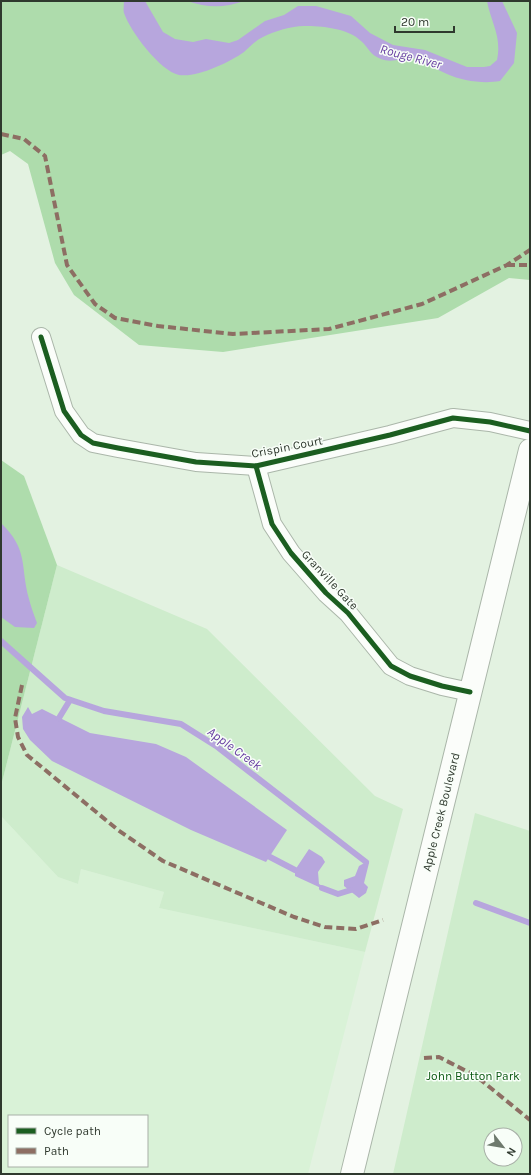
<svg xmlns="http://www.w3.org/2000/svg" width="531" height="1175" viewBox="0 0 531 1175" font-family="Karla,sans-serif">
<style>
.built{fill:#d9f2d7;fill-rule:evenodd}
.green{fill:#ceeccc;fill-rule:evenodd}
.forest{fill:#aedcac}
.water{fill:#b7a6dd}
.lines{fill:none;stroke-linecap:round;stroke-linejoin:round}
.stream{stroke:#b7a6dd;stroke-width:6}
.minor-casing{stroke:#aab6a9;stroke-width:20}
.secondary-casing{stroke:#aab6a9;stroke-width:24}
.minor{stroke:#fbfdfa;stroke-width:18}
.secondary{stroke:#fbfdfa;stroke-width:22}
.quiet{stroke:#8d6e63;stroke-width:4;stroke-dasharray:8 4;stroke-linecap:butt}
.cycleway-casing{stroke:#f8fef8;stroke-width:8}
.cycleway{stroke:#1b5e20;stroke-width:5}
.labels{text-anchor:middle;stroke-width:3;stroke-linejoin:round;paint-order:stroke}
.street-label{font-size:12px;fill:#2f392e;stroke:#f8fef8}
.park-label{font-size:12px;fill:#0b5811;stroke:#f8fef8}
.water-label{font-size:13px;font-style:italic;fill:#653ca0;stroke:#f8fef8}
</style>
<rect width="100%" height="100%" fill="#e3f2e1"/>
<path class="built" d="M1,816L58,877L78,884L81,869L164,892L159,908L365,952L308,1174H1ZM9,1116H147V1166H9Z"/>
<g class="green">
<polygon points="57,565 207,629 375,796 403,809 365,952 159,908 164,892 81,869 78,884 58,877 1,816 1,786"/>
<path d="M475,813L530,831V1174H393ZM491,1135H515V1159H491Z"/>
</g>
<g class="forest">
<polygon points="1,1 530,1 530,280 509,278 438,318 223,352 139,345 74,295 55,263 28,164 10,151 1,155"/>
<polygon points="1,460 24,476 57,565 1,786"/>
</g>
<g class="water">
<path d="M124,1H145L163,32L175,39L193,42L206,39L229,43L238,40L265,21L284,15L298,6H316L351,16L370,33L393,45L425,50L467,67H484L490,66L497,60C502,36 491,23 487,1H502L517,33L514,63L500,81C484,84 462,81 447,74C437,70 427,63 417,59C406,56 393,64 381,59C370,55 369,48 361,41C348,28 321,26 304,26C291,26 275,31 263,37C256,40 250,47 244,52C230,62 197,78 179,75C160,71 130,31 124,13C123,10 124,5 124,1Z"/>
<path d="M187,1H244C224,8 208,8 187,1Z"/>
<path d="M1,523C29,550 20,566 29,599C31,607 34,615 37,623L34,628L15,627L1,617Z"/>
<polygon points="28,707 32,714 42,709 90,733 156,744 186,757 287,830 266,862 191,830 52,761 30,740 23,729 22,717"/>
<polygon points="309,849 322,857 325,862 318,872 319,884 324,887 321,888 295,876 295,870"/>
<polygon points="366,862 369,863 364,883 368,887 366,893 359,898 344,886 344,880 355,876 359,866"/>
</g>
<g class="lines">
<g class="stream">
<polyline points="1,641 65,698 104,711 181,724 216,746 366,862"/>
<polyline points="59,718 70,700"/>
<polyline points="270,857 295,870"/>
<polyline points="322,888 338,894 351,890"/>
<polyline points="476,903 530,923"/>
</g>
<defs>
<g id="minor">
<polyline points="41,337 64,411 81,435 93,443 118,448 196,462 256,466 390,435 453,418 490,422 530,431"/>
<polyline points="256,466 272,524 291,553 326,593 348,613 391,666 410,676 442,686 470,692"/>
</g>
<polyline id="secondary" points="352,1174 530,450"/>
</defs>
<use href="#minor" class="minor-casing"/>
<use href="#secondary" class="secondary-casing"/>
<use href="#minor" class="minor"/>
<use href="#secondary" class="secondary"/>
<g class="quiet">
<polyline points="1,134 24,139 45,156 67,265 95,304 115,318 158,326 233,334 329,329 422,304 507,265 530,250"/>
<polyline points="507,265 527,265 530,267"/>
<polyline points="22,685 15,718 18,737 27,755 118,830 163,861 294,917 325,927 356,929 383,920"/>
<polyline points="424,1058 439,1057 476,1076 530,1120"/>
</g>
<defs>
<g id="cycleway">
<polyline points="41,337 64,411 81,435 93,443 118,448 196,462 256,466 390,435 453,418 490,422 530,431"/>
<polyline points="256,466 272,524 291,553 326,593 348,613 391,666 410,676 442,686 470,692"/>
</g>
</defs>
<use href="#cycleway" class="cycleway-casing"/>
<use href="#cycleway" class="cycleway"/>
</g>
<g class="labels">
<g class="street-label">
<text transform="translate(287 447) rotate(-11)" y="4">Crispin Court</text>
<text transform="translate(330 580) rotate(47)" y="4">Granville Gate</text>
<text transform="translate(441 812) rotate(-76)" y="4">Apple Creek Boulevard</text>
</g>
<g class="park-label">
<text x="473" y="1080">John Button Park</text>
</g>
<g class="water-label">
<text transform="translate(411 56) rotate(15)" y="5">Rouge River</text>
<text transform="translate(235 748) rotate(36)" y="5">Apple Creek</text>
</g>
</g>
<rect width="531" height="1175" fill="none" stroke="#2f392e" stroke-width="4"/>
<rect x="8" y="1115" width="140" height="52" fill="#f8fef8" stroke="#a8afa7"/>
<rect x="16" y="1128" width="20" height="6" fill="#1b5e20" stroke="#a8afa7"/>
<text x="44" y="1135" font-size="12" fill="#2f392e">Cycle path</text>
<rect x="16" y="1148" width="20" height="6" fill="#8d6e63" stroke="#a8afa7"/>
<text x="44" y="1155" font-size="12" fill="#2f392e">Path</text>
<g transform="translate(503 1147) rotate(121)"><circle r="19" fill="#f8fef8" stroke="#a8afa7"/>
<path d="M0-3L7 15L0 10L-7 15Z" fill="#6e7a6d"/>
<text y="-6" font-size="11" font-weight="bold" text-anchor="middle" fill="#2f392e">N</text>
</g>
<path d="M395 26v6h59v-6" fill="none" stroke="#2f392e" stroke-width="2"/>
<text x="401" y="26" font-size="12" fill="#2f392e" stroke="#f8fef8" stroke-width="3" paint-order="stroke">20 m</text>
</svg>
